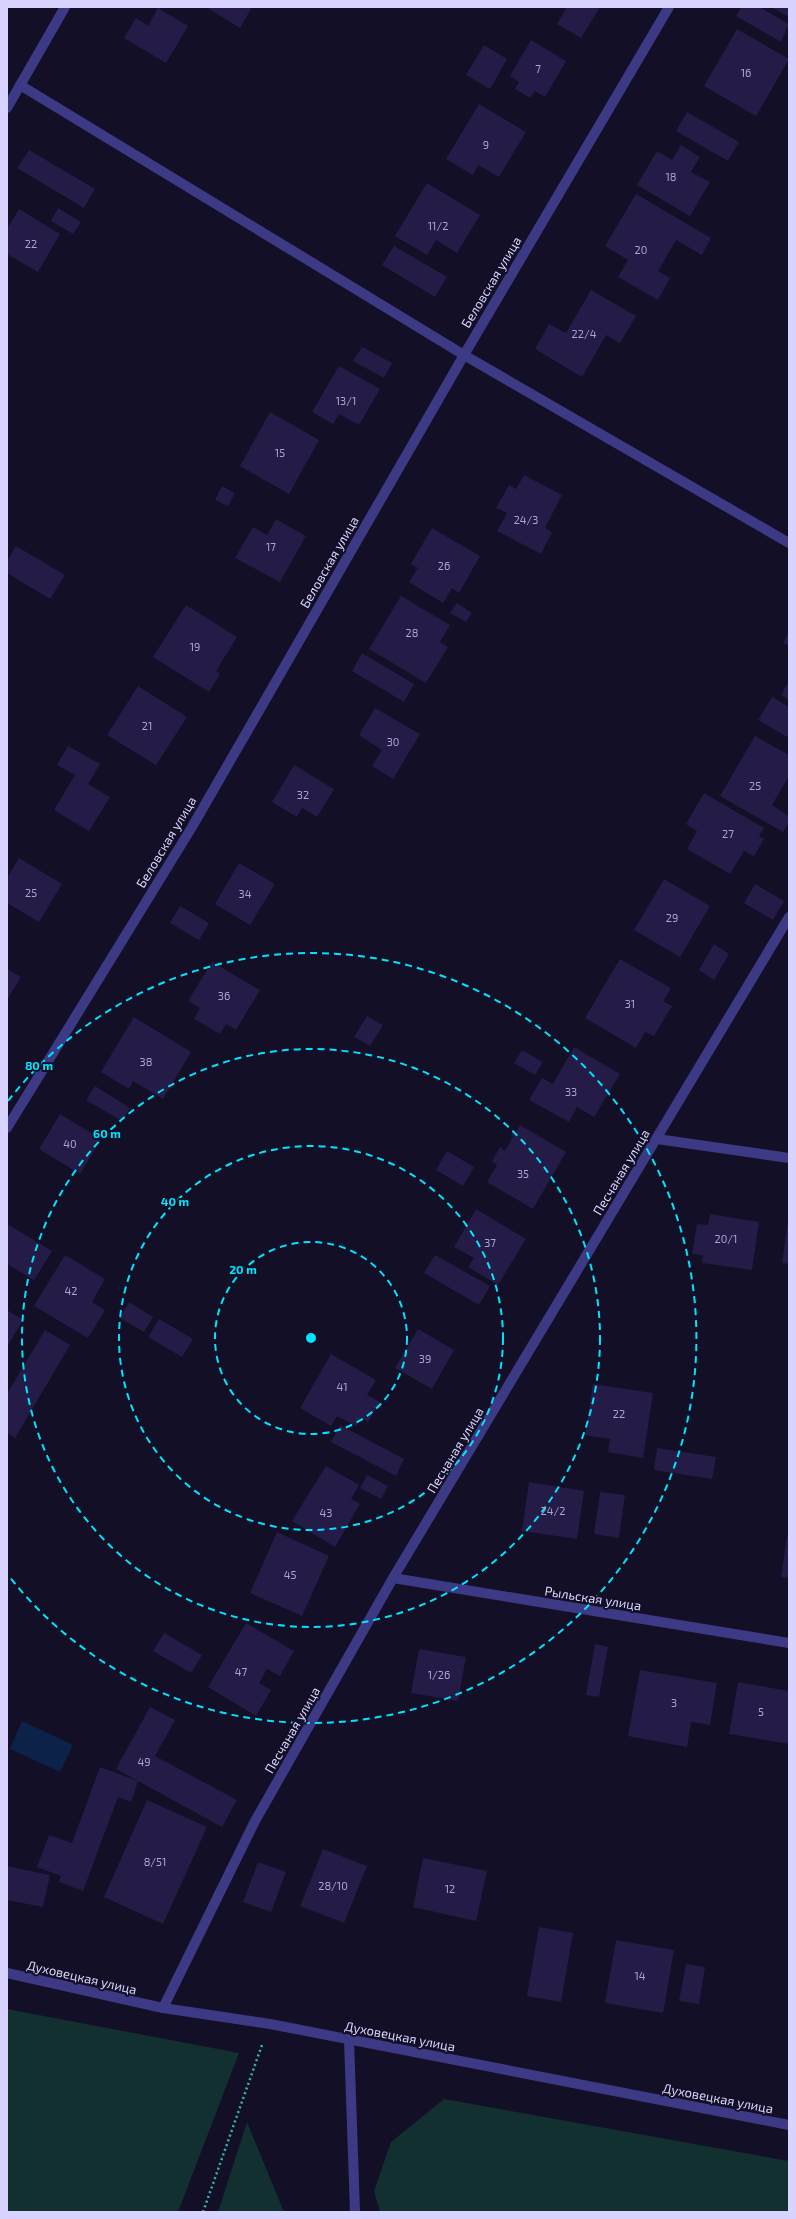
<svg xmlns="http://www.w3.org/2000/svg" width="796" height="2219" viewBox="0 0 796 2219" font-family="'Exo 2',sans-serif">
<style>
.green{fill:#12302f}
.water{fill:#0c2248}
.building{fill:#241b47}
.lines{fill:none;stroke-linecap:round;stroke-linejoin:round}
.path{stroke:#2fb8b0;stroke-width:2.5;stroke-dasharray:2 3;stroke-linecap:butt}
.lane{stroke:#3d3a85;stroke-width:10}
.street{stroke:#3d3a85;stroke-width:10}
.ring{fill:none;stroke:#00e5ff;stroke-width:2;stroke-dasharray:7 5}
.labels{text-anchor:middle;stroke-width:4;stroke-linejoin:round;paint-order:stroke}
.number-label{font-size:11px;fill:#aca6d1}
.street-label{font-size:13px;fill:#d9d4ff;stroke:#130f26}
.centre{fill:#00e5ff;stroke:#130f26;stroke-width:2}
.ring-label{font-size:12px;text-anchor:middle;font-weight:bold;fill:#00e5ff;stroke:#130f26;stroke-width:4;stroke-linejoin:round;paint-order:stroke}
</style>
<rect width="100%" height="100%" fill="#130f26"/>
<g class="green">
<polygon points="7,2009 239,2053 178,2212 7,2212"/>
<polygon points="444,2099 789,2161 789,2212 380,2212 374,2191 391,2142"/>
<polygon points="247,2122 284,2212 218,2212"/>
</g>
<polygon class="water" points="22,1721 73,1745 60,1772 10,1749"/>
<g class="building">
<polygon points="206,7 252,7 240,28"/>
<polygon points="563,7 600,7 581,38 557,24 566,9"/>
<polygon points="741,7 759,7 789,24 781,42 736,16"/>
<polygon points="771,7 789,7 789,17"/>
<polygon points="158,8 188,26 166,63 124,38 136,18 148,26"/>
<polygon points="737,29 789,59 756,116 704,86"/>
<polygon points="531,40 566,61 545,97 535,91 530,98 515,89 519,82 510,76"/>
<polygon points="484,45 507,59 490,89 466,75"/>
<polygon points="479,104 526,132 499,177 478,165 473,175 446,159"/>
<polygon points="687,112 739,142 728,161 676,131"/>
<polygon points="681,145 700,157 691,172 710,182 690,216 637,185 657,151 672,160"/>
<polygon points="29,150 95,189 84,208 17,168"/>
<polygon points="427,183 480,215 457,253 436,240 427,255 395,236"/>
<polygon points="636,194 711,238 702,255 676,240 658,271 670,278 658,300 618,277 628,260 605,246"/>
<polygon points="58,208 81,222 73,234 51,221"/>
<polygon points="19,209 60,234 38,272 7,254 7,229"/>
<polygon points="394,246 447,277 435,297 382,265"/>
<polygon points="591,290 636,316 620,343 606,335 582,377 535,349 549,324 566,333"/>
<polygon points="362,347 392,363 384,378 353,361"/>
<polygon points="339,366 380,389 359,425 339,414 333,424 312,412"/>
<polygon points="270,412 319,440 289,494 240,466"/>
<polygon points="524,475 562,495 545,528 552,532 541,554 497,531 507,513 496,508 509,485 516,489"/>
<polygon points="222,486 235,493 228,506 215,500"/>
<polygon points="276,519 306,536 280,582 235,558 253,527 267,535"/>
<polygon points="432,528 480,556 459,593 452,588 443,603 409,582 418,568 411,564"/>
<polygon points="16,546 65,575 50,599 7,573 7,561"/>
<polygon points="401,596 450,625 440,642 448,647 426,683 369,649"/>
<polygon points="457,603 472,613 466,622 450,613"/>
<polygon points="186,605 237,637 216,671 220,674 209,692 153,657"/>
<polygon points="789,632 789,646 783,643"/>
<polygon points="362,653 414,684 404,702 352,671"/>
<polygon points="789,681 789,700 781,695"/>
<polygon points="138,686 187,717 156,765 107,735"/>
<polygon points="772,697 789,707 789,738 758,720"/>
<polygon points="375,708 420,734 393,779 372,766 382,750 359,735"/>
<polygon points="755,736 789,755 789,776 772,805 789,816 789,822 783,832 720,796"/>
<polygon points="68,746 100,764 88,784 110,797 89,831 54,810 75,775 57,765"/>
<polygon points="294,765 334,789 317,817 302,808 297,817 272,802"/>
<polygon points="704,793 764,828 759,836 764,839 754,856 744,851 730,874 687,849 697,831 686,824"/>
<polygon points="19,858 62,884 39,922 7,903 7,878"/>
<polygon points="239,863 275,884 250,925 215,904"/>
<polygon points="664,879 710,906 680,957 634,930"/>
<polygon points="755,884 784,901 773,920 744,903"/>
<polygon points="180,906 209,923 199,940 170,923"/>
<polygon points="714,944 729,954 714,980 699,970"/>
<polygon points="620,959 671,988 663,1001 672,1006 654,1036 645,1032 636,1048 585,1018"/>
<polygon points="212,962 260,990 236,1030 226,1024 220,1034 194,1019 200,1008 188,1001"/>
<polygon points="7,969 21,977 7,1000"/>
<polygon points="367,1016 383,1025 370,1046 354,1037"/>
<polygon points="134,1017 191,1052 163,1099 133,1081 129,1089 101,1072"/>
<polygon points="574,1047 620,1074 594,1117 577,1107 569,1122 529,1100 542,1078 553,1084"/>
<polygon points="522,1050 543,1062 535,1075 514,1063"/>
<polygon points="95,1086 130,1108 122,1121 86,1100"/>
<polygon points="60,1114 101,1139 80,1174 39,1149"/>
<polygon points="520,1125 566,1152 533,1209 487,1182 497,1165 492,1161 500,1147 505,1151"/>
<polygon points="447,1151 474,1167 463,1186 436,1170"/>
<polygon points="476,1209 526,1239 498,1285 468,1267 474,1258 454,1247"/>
<polygon points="710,1214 759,1222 752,1270 702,1263 703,1255 692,1254 697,1224 708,1225"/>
<polygon points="788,1220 789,1220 789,1264 782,1263"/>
<polygon points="9,1225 52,1251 34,1280 7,1264 7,1228"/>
<polygon points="65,1255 105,1279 92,1302 105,1310 88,1338 34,1306"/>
<polygon points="435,1255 490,1286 479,1305 424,1273"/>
<polygon points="129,1302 153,1317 144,1332 120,1318"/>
<polygon points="7,1310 23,1320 7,1347"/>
<polygon points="159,1319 193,1339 182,1357 148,1337"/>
<polygon points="418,1329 454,1350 432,1389 395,1368"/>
<polygon points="45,1330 70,1345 15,1438 7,1433 7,1394"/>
<polygon points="331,1354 376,1380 367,1395 380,1402 368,1422 361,1418 356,1426 337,1416 331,1426 300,1408"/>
<polygon points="593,1384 653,1393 643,1458 608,1452 610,1439 585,1435"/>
<polygon points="340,1425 404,1459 396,1476 331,1442"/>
<polygon points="657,1448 716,1457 712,1479 654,1470"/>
<polygon points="326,1466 359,1485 351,1499 360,1504 335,1547 292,1521"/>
<polygon points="367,1475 388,1486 381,1499 360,1488"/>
<polygon points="529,1482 584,1491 577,1539 522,1531"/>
<polygon points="600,1492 625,1495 619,1538 594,1534"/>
<polygon points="277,1532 329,1556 302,1616 250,1593"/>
<polygon points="787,1536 789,1537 789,1578 781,1577"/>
<polygon points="246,1623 294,1651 280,1676 267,1669 259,1683 271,1690 256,1716 208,1687"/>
<polygon points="164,1633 202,1655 191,1673 153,1651"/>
<polygon points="595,1644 608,1647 599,1697 586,1695"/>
<polygon points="419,1649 466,1657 458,1701 411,1693"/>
<polygon points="640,1670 717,1683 710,1725 691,1722 687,1747 628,1736"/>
<polygon points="738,1682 789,1691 789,1744 729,1734"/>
<polygon points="150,1707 175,1720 155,1756 237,1800 222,1827 116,1769"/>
<polygon points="100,1767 138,1781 131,1802 118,1797 83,1891 59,1882 61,1876 37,1867 49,1835 72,1843"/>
<polygon points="147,1800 207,1827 163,1924 104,1897"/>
<polygon points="323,1849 367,1866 344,1923 300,1906"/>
<polygon points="423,1858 487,1871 476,1921 413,1907"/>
<polygon points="258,1862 286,1872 271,1912 243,1902"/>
<polygon points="7,1866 50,1875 43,1907 7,1900"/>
<polygon points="539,1927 573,1933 561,2002 527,1996"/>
<polygon points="616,1940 674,1950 663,2013 605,2003"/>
<polygon points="686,1964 705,1967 699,2004 679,2001"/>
</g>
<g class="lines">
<polyline class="path" points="203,2212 262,2045"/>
<polyline class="lane" points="349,2040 355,2212"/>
<g class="street">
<polyline points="20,85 464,355 789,543"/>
<polyline points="7,108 65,7"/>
<polyline points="7,1128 192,827 464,355 669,7"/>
<polyline points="657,1139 789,1158"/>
<polyline points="393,1578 789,1643"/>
<polyline points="7,1973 163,2008 270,2024 789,2125"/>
<polyline points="163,2008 255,1821 393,1578 789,917"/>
</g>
</g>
<g class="ring">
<circle cx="311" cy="1338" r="96"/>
<circle cx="311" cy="1338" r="192"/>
<circle cx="311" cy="1338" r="289"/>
<path d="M8 1101A385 385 0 1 1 8 1575"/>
</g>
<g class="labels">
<g class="number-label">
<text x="538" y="73">7</text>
<text x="746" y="77">16</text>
<text x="486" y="149">9</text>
<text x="671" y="181">18</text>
<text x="438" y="230">11/2</text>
<text x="31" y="248">22</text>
<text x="641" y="254">20</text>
<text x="584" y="338">22/4</text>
<text x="346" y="405">13/1</text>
<text x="280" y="457">15</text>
<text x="526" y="524">24/3</text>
<text x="271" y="551">17</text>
<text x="444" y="570">26</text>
<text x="412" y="637">28</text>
<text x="195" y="651">19</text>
<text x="147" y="730">21</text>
<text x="393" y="746">30</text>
<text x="755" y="790">25</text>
<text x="303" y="799">32</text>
<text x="728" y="838">27</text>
<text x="31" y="897">25</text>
<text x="245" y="898">34</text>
<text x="672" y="922">29</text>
<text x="224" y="1000">36</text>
<text x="630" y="1008">31</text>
<text x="146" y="1066">38</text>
<text x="571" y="1096">33</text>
<text x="70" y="1148">40</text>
<text x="523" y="1178">35</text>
<text x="726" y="1243">20/1</text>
<text x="490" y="1247">37</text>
<text x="71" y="1295">42</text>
<text x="425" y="1363">39</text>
<text x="342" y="1391">41</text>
<text x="619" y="1418">22</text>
<text x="553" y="1515">24/2</text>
<text x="326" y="1517">43</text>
<text x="290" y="1579">45</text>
<text x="241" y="1676">47</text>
<text x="439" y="1679">1/26</text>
<text x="674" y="1707">3</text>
<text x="761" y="1716">5</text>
<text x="144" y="1766">49</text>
<text x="155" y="1866">8/51</text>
<text x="333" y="1890">28/10</text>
<text x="450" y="1893">12</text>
<text x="640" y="1980">14</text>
</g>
<g class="street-label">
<text transform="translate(491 282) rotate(-59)" y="5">Беловская улица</text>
<text transform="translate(329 562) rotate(-60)" y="5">Беловская улица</text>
<text transform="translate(166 842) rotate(-59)" y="5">Беловская улица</text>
<text transform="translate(621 1172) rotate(-59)" y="5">Песчаная улица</text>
<text transform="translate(455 1450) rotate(-59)" y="5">Песчаная улица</text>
<text transform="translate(593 1598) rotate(9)" y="5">Рыльская улица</text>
<text transform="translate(292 1730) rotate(-60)" y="5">Песчаная улица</text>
<text transform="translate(82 1977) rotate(13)" y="5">Духовецкая улица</text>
<text transform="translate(400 2036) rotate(11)" y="5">Духовецкая улица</text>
<text transform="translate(718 2098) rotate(11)" y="5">Духовецкая улица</text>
</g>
</g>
<circle cx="311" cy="1338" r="6" class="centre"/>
<g class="ring-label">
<text x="39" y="1070">80 m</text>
<text x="107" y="1138">60 m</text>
<text x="175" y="1206">40 m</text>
<text x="243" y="1274">20 m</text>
</g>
<rect width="796" height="2219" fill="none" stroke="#d9d4ff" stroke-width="16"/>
</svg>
